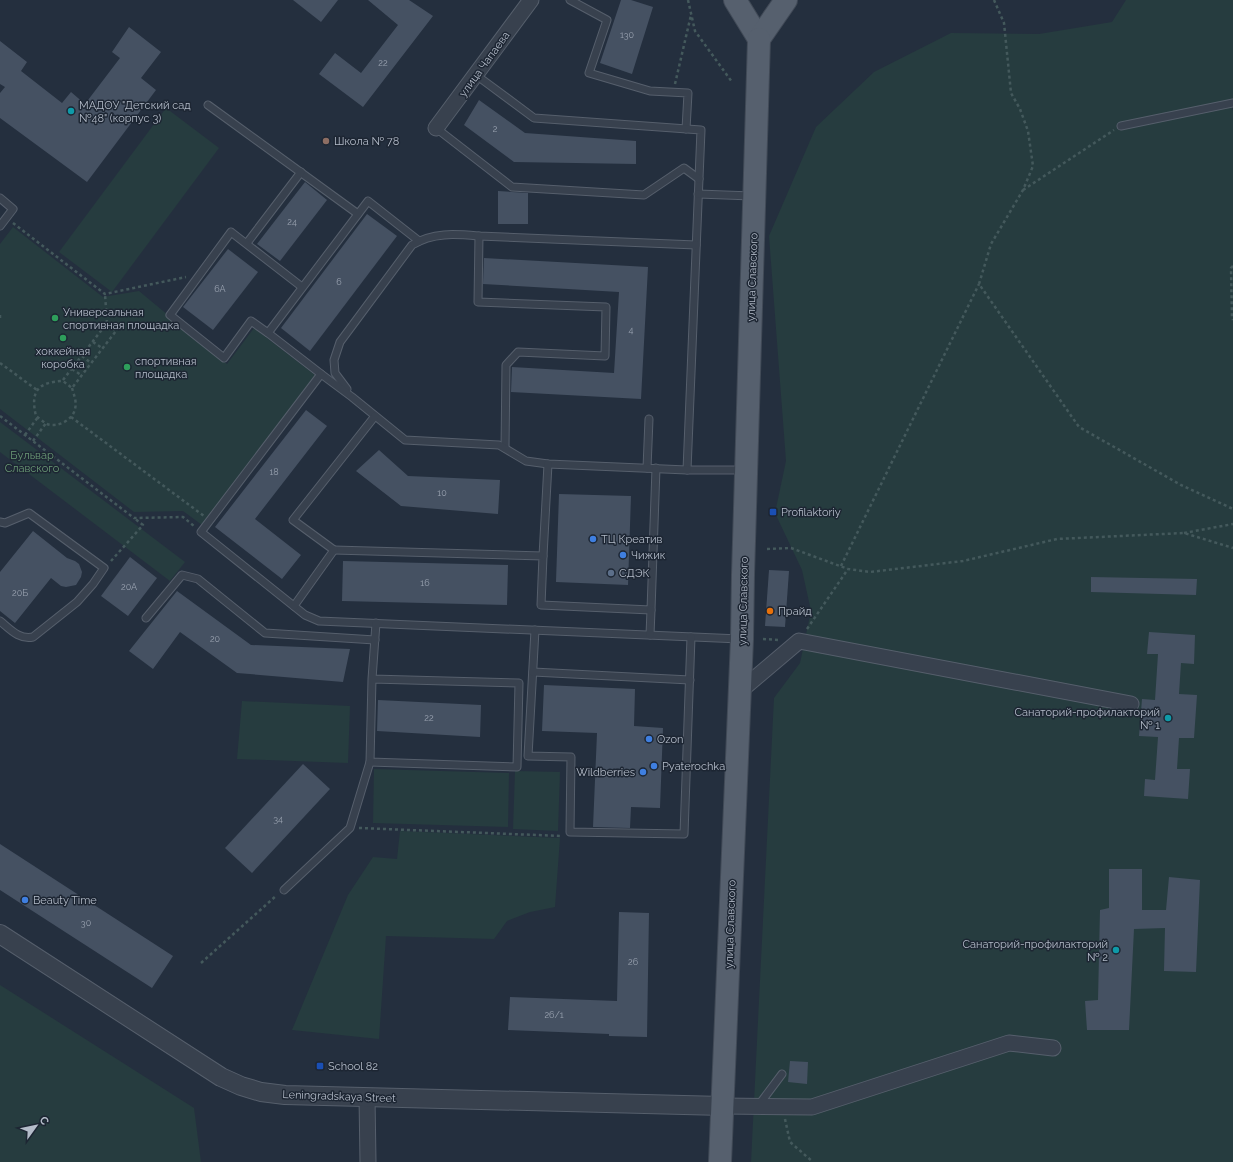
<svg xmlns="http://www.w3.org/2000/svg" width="1233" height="1162" viewBox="0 0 1233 1162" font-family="Raleway,sans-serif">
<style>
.green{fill:#263c3f}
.building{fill:#455162}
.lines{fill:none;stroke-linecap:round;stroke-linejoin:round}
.service-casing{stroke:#565f6c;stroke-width:9}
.minor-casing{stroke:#565f6c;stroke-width:17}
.tertiary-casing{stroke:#565f6c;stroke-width:20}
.primary-casing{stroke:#414a57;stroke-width:24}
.path{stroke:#44595c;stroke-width:2.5;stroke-dasharray:3 3;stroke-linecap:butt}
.service{stroke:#38414e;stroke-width:7}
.minor{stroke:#38414e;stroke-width:15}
.tertiary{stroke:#38414e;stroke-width:18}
.primary{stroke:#56606e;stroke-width:22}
.culture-dot{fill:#0f9aa8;stroke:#1d2633;stroke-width:1.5}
.education-dot{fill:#8d6e63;stroke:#1d2633;stroke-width:1.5}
.leisure-dot{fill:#2e9e5b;stroke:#1d2633;stroke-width:1.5}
.transit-dot{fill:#1a4fb4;stroke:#1d2633;stroke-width:1.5}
.shop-dot{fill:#3f7fe0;stroke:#1d2633;stroke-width:1.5}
.service-dot{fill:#5c6f8a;stroke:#1d2633;stroke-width:1.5}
.food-dot{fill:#e8710a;stroke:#1d2633;stroke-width:1.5}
.labels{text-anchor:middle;stroke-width:3;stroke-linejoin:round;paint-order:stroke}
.number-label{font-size:9px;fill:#98a1af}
.street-label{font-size:11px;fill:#b4bcc9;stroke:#1d2633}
.poi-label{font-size:11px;fill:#b4bcc9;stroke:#1d2633;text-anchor:start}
.park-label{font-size:11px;fill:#6b9a76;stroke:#1d2633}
</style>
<rect width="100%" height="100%" fill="#242f3e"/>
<g class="green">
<polygon points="1126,0 1233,0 1233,107 1232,108 1233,111 1233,1162 751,1162 774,698 800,663 811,611 802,570 775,513 786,461 769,236 816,127 874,72 951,33 1039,34 1112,22"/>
<polygon points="166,108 219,148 112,292 59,252"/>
<polygon points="13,227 103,297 139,291 227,364 254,328 315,375 202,525 183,511 134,512 0,409 0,244"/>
<polygon points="0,422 185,562 170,581 0,452"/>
<polygon points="242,701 350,706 348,763 237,759"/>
<polygon points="374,769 509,773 508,827 373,823"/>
<polygon points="515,771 560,772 558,831 513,829"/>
<polygon points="400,831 560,838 555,907 530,912 507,921 494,939 386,936 379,1039 292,1030 348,895 373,857 397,859"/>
<polygon points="0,985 194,1108 201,1162 0,1162"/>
</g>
<g class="building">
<polygon points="293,0 338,0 321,22"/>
<polygon points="368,0 409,0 433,16 363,107 319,74 335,53 361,73 398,25"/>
<polygon points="621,0 631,0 653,7 632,74 600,63"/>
<polygon points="129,27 161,52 141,78 156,90 87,182 0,118 0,93 5,87 0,84 0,41 27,62 21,71 62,103 71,92 85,104 120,58 112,52"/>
<polygon points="479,100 525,133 636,141 636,164 514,162 464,125"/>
<polygon points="305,182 327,200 280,261 257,244"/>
<polygon points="498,191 528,193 528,224 498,224"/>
<polygon points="367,214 397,236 310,351 281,328"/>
<polygon points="228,249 258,272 213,330 183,307"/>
<polygon points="484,258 648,267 641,399 511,392 512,367 614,373 619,292 483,284"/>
<polygon points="306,410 327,426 255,519 301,555 282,579 215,527"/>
<polygon points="379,450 408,476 500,480 498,514 401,506 356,471"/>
<polygon points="559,494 631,496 628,585 556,582"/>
<polygon points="33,531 67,558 75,561 79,564 82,572 81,577 76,585 66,587 61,586 51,578 15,623 0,611 0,572"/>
<polygon points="130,557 157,578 128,616 101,596"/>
<polygon points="343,561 508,565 507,605 342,601"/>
<polygon points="769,570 789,571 785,627 765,626"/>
<polygon points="1091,577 1197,579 1196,595 1091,592"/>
<polygon points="177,591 251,645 350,649 343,682 237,673 180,632 153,669 129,651"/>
<polygon points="1149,632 1195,635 1194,664 1181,663 1179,694 1197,695 1194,738 1179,738 1177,769 1190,769 1188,799 1144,796 1145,779 1155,780 1158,737 1139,736 1142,699 1155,700 1158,654 1147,654"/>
<polygon points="544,685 635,689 634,726 663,728 660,808 631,807 630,828 593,827 597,733 542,731"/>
<polygon points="378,700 481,705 480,737 377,731"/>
<polygon points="303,764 330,789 252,873 225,848"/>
<polygon points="0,844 173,956 152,988 0,890"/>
<polygon points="1109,869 1142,869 1142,910 1166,910 1169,877 1200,880 1196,972 1164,971 1165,928 1134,929 1129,1030 1087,1030 1085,1001 1098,1000 1100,910 1109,908"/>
<polygon points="619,912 649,913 647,1037 609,1036 609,1034 508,1030 510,997 617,1001"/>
<polygon points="790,1061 808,1062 807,1084 788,1082"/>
</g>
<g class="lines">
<defs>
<g id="service">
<polyline points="570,0 607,20 589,73 650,91 688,93 686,129"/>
<polyline points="476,75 534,118 701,130 687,470 745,470"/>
<polyline points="208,105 358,214"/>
<polyline points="1121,126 1233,103"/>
<polyline points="436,128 512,187 644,195 684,168 699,179"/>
<polyline points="698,194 752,196"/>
<polyline points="0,198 13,209 0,226"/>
<polyline points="479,236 478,302 606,307 605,356 518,352 506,365 505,448"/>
<polyline points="247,243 301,172"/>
<polyline points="268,333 251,321 224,358 170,315 231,232 302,287"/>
<polyline points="321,374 268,333 368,201 419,241"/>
<path d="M347,389L335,373L334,360L340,342L412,245C433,232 455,234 479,236L696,245"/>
<polyline points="647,468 649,419"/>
<polyline points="687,470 548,464 526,461 499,445 405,440 352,397 321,374 201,532 305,615 319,621 740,639"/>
<path d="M0,522L5,523L29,513L104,568L93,584L77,602L33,637C19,640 10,629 0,621"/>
<polyline points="334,550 543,556 541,605 651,610 656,468"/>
<polyline points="543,556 548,464"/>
<polyline points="294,606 334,550 293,520 375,416"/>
<polyline points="146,618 182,575 198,579 265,633 375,640"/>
<polyline points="535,630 528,756 571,757 570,832 684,834 691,637"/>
<polyline points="650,635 651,610"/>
<polyline points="533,672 690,680"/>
<polyline points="372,679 370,762 517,767 519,683 372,679 376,623"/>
<polyline points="284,890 350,828 370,762"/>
<polyline points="758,1106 782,1074"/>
</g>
<g id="minor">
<polyline points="436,128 531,0"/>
<polyline points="740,691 799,641 1131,704"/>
<polyline points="367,1097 368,1162"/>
<polyline points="723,1106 812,1107 1009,1043 1053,1048"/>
</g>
<polyline id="tertiary" points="0,934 221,1077 241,1086 261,1092 285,1095 723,1106"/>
<g id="primary">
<polyline points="735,0 759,39"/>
<polyline points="759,39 786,0"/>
<polyline points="720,1162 742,639 743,575 759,39"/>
</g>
</defs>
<use href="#service" class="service-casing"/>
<use href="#minor" class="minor-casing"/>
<use href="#tertiary" class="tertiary-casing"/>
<use href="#primary" class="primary-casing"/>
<g class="path">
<polyline points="688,0 695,31 732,82"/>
<polyline points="994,0 1004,23 1011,93 1020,109 1028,131 1033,166 1023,190 991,244 979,284 1079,427 1181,485 1233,509"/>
<polyline points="675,84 691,15"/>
<polyline points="1023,190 1114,130"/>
<polyline points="13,223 105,294 186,277"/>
<polyline points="1233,266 1231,268 1232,318 1233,320"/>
<polyline points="0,315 0,318"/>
<polyline points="93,342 102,348"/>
<polyline points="82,356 91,363"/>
<polyline points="0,363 37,390"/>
<polyline points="72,369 81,375"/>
<polyline points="63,380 107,323 105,294"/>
<path d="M72,388C74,395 77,402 75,409C73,420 57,428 47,424C43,422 39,418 36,416C30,391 38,382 63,381L72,388L116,331L107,323"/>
<polyline points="0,416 134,518 183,517 194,526"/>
<polyline points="71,417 204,516"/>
<polyline points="25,435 38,417"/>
<polyline points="33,441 46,423"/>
<polyline points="1184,533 1233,524"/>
<polyline points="767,549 791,548 848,569 870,572 963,561 1057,539 1184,533 1233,548"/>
<polyline points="111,561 143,525 134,518"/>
<polyline points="841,566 979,284"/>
<polyline points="807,629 848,569"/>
<polyline points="763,639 780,640"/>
<polyline points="359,828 562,836"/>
<polyline points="201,963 277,895"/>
<polyline points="785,1119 790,1142 813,1162"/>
</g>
<use href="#service" class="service"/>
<use href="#minor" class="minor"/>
<use href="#tertiary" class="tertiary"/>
<use href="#primary" class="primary"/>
</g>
<g class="culture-dot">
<circle cx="71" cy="111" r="4"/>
<circle cx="1168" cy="718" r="4"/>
<circle cx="1116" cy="950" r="4"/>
</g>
<circle class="education-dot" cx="326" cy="141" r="4"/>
<g class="leisure-dot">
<circle cx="55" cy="318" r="4"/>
<circle cx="63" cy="338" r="4"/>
<circle cx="127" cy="367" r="4"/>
</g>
<g class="transit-dot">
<rect x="769" y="508" width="8" height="8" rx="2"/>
<rect x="316" y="1062" width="8" height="8" rx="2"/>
</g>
<g class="shop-dot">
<circle cx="593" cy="539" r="4"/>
<circle cx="623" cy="555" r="4"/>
<circle cx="649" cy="739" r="4"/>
<circle cx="654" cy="766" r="4"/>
<circle cx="643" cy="772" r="4"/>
<circle cx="25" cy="900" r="4"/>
</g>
<circle class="service-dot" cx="611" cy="573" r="4"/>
<circle class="food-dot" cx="770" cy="611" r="4"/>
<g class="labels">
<g class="number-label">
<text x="627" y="38">130</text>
<text x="383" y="66">22</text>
<text x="495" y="132">2</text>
<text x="292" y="225">24</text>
<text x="339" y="285">6</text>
<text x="220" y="292">6А</text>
<text x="631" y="333">4</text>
<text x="274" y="475">18</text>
<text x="442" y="496">10</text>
<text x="425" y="586">16</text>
<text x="129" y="590">20А</text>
<text x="20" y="596">20Б</text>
<text x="215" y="642">20</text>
<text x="429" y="721">22</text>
<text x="278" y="822">34</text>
<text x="86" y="926">30</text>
<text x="633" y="965">26</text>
<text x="554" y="1018">26/1</text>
</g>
<g class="street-label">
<text transform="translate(484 64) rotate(-54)" y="4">улица Чапаева</text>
<text transform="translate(752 277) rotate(-88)" y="4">улица Славского</text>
<text transform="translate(743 601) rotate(-89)" y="4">улица Славского</text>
<text transform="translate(730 924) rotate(-88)" y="4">улица Славского</text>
<text transform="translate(339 1096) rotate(2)" y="4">Leningradskaya Street</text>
</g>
<g class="poi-label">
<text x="79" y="109">МАДОУ "Детский сад<tspan x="79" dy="13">№48" (корпус 3)</tspan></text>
<text x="334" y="145">Школа № 78</text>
<text x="63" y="316">Универсальная<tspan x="63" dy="13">спортивная площадка</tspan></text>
<text x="63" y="355" text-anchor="middle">хоккейная<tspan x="63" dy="13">коробка</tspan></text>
<text x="135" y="365">спортивная<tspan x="135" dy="13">площадка</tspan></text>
<text x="781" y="516">Profilaktoriy</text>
<text x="601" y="543">ТЦ Креатив</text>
<text x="631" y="559">Чижик</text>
<text x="619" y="577">СДЭК</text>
<text x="778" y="615">Прайд</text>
<text x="1160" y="716" text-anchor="end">Санаторий-профилакторий<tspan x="1160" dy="13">№ 1</tspan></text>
<text x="657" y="743">Ozon</text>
<text x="662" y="770">Pyaterochka</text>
<text x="635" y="776" text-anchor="end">Wildberries</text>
<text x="33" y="904">Beauty Time</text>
<text x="1108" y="948" text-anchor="end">Санаторий-профилакторий<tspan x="1108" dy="13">№ 2</tspan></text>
<text x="328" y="1070">School 82</text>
</g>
<g class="park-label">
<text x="32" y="459">Бульвар<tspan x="32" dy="13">Славского</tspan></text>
</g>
</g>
<g transform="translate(36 1126) rotate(57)" stroke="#1d2633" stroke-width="3" paint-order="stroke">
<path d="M0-3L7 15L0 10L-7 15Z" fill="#b4bcc9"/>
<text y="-6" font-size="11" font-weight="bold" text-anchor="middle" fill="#b4bcc9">С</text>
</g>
</svg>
